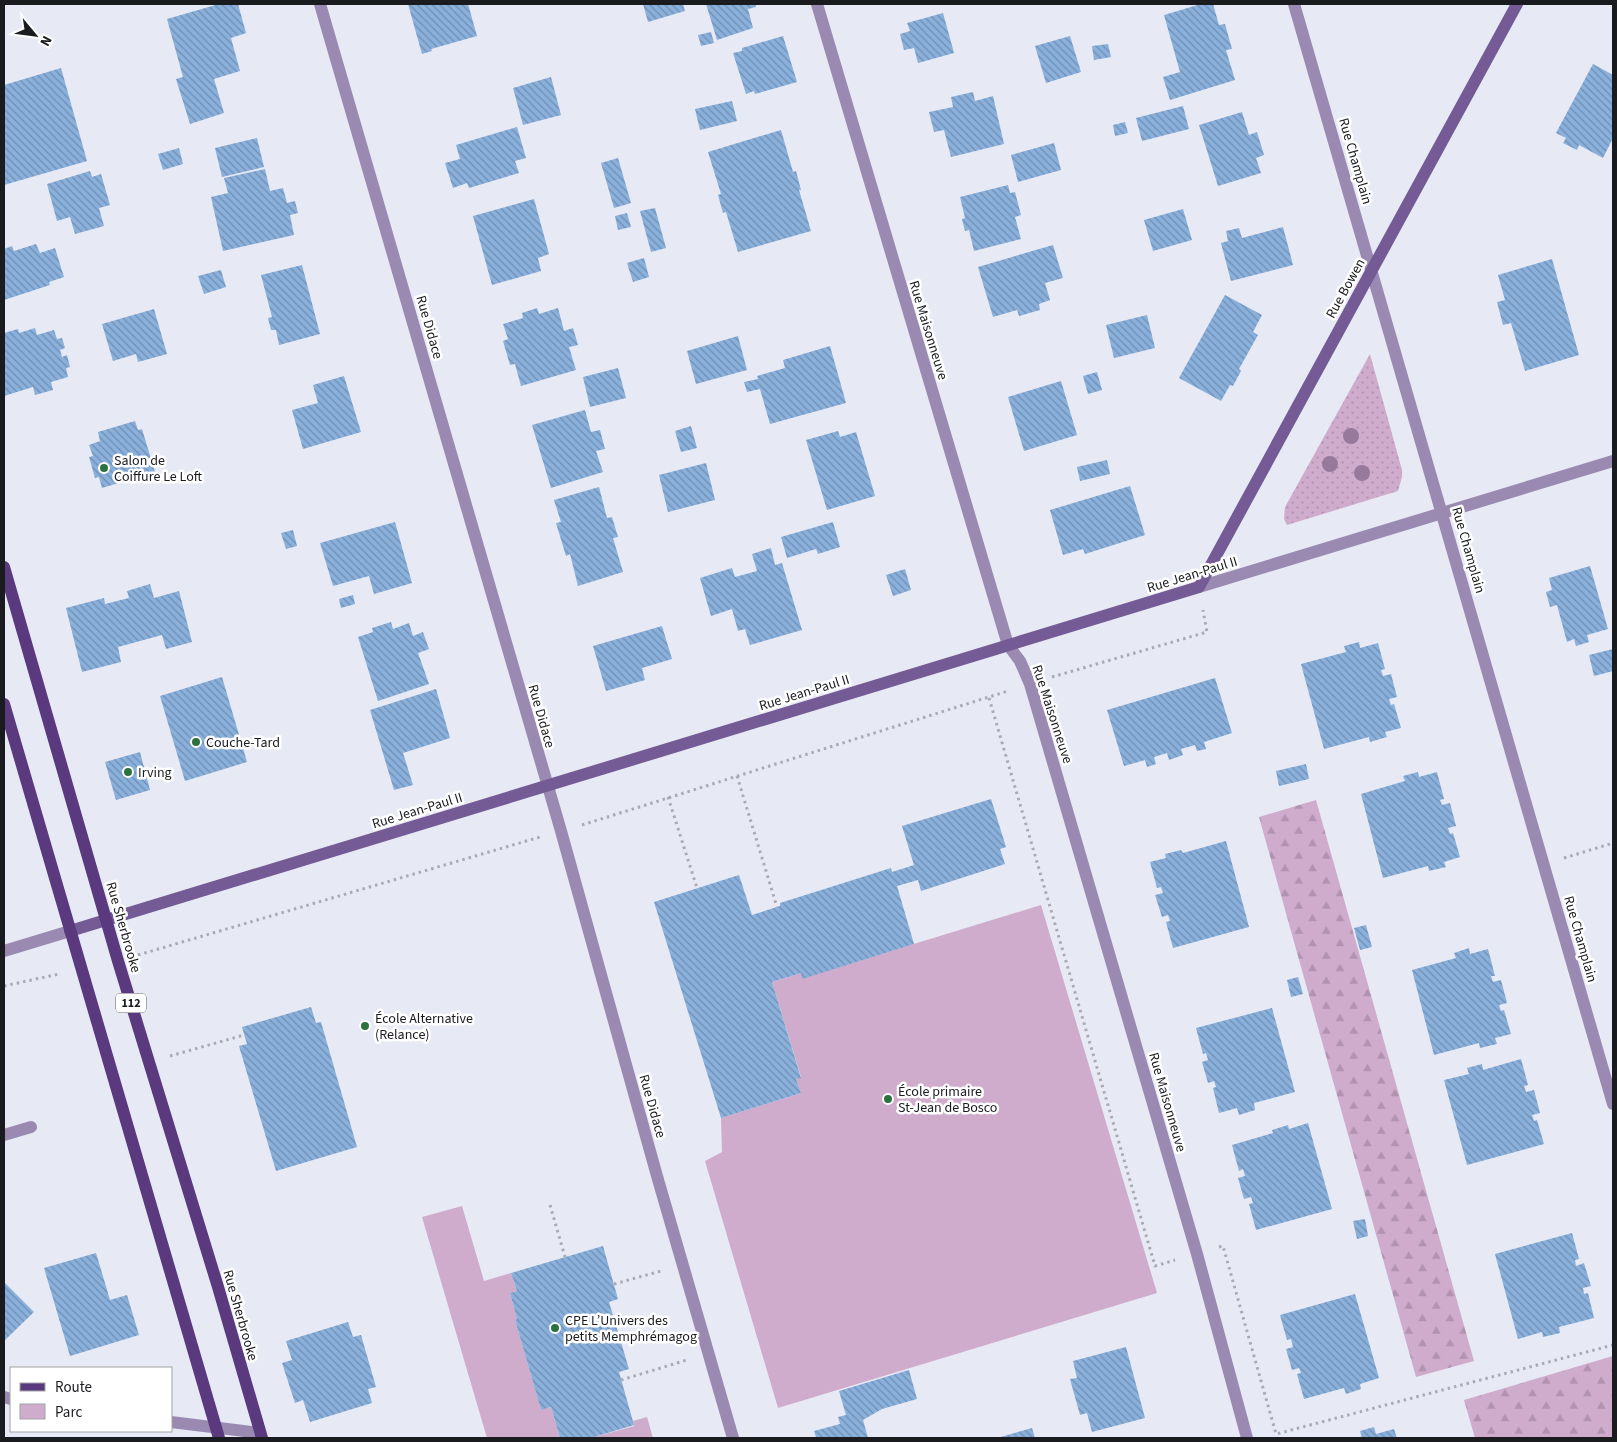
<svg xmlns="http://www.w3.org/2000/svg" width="1617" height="1442" viewBox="0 0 1617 1442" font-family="'Source Sans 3',sans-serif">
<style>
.grass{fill:url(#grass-dots)}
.forest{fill:url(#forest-firs)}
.park{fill:#cfabcc}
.building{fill:url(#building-back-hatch)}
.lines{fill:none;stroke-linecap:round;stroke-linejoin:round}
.path{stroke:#a8abb3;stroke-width:3;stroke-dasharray:2.5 4;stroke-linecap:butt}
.lane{stroke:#9a8ab2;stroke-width:12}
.street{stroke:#9a8ab2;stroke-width:12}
.secondary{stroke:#755b95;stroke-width:12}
.primary{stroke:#5a397f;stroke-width:12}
.tree{fill:#96799b}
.poi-dot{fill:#2c723e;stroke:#fff;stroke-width:2}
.labels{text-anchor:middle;stroke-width:5;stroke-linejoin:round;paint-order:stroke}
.shield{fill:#fff;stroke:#5f5f62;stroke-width:1}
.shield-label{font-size:12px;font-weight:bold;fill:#1a1b1f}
.street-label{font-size:14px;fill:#1a1b1f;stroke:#fff}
.poi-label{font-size:14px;fill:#1a1b1f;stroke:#fff;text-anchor:start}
</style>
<defs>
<pattern id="grass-dots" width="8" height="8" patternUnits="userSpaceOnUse" patternTransform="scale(1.25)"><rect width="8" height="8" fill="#cfabcc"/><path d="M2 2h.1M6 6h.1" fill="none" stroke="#b193af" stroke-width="1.8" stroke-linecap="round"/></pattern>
<pattern id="forest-firs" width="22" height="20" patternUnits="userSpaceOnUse" patternTransform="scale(1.25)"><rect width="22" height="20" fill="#cfabcc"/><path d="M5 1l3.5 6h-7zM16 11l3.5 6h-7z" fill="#b193af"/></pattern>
<pattern id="building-back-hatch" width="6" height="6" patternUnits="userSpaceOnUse" patternTransform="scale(1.25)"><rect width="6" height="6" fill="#8ab0dc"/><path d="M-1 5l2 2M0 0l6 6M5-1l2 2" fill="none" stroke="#708eb2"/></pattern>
</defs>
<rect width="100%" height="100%" fill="#e7eaf5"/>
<polygon class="grass" points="1370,354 1402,470 1402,477 1398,491 1287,525 1284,519 1285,507"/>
<g class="forest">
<polygon points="1316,800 1474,1361 1416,1377 1259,817"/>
<polygon points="1613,1356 1613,1438 1475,1438 1464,1400"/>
</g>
<g class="park">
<polygon points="1041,905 1157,1293 778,1408 705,1161 722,1152 721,1118 801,1093 796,1079 801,1077 772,982 801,973 803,978"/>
<polygon points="462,1206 484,1281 511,1273 517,1291 510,1293 517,1319 515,1320 541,1410 551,1407 560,1438 487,1438 422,1217"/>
<polygon points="647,1417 653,1438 591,1438 634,1426 633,1421"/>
</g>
<g class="building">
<polygon points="219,4 238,4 246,33 231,38 240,71 214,79 224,113 190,124 176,79 183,77 167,19"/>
<polygon points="408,4 468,4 477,36 431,49 432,51 422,54"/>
<polygon points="643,4 683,4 685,11 648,22"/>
<polygon points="706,4 755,4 756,7 748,9 753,28 717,40"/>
<polygon points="1201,4 1213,4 1219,25 1225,24 1232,49 1226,50 1235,80 1170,100 1163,77 1180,72 1164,15"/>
<polygon points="943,13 954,53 918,63 914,48 904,50 900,34 910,31 907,23"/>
<polygon points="711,32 714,43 701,46 698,35"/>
<polygon points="783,36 797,82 755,94 754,91 746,94 733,53 742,51 742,48"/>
<polygon points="1070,36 1081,72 1046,83 1035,46"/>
<polygon points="1108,44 1111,57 1094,60 1092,46"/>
<polygon points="1593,64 1613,75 1613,138 1603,158 1579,145 1577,150 1563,143 1566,138 1556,133"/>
<polygon points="61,68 87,161 4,185 4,85"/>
<polygon points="551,77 561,115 523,125 513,88"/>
<polygon points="973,92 975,101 993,96 1004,144 951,157 944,130 934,132 929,112 953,107 951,97"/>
<polygon points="732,101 737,121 700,130 695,109"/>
<polygon points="1183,106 1189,129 1142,141 1136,118"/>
<polygon points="1242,112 1249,135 1257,132 1264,155 1256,158 1261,173 1218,186 1199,125"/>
<polygon points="1125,122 1128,133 1115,136 1113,125"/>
<polygon points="517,127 526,158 515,161 519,173 469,188 467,183 453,188 445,163 460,159 456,145"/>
<polygon points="781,130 793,172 796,171 801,190 799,190 811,231 738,252 726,212 723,213 718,195 721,194 708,152"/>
<polygon points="257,138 264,167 222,177 215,148"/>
<polygon points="1054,143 1061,170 1018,182 1011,155"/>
<polygon points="179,148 183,164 163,170 158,154"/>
<polygon points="618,158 631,203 614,208 601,163"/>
<polygon points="265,169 270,191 283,188 287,203 295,201 298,213 290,215 294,235 223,251 211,197 228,193 224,178"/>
<polygon points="90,171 92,177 101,174 110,205 99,208 104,226 75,234 70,217 57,221 47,184"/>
<polygon points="1008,185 1010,193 1015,192 1021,215 1015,217 1021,239 974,251 969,230 965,231 962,219 965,218 960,197"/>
<polygon points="534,199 549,254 538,258 541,271 492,285 473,216"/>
<polygon points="655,208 666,248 651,252 640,211"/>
<polygon points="1183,209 1192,240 1153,251 1144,220"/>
<polygon points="627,213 631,227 618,230 615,216"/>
<polygon points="1283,227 1293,265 1231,281 1221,243 1228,241 1226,231 1239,228 1242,238"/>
<polygon points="36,244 40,253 55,248 64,277 49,282 50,285 4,300 4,249 12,246 14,251"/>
<polygon points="1053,245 1063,278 1045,283 1050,300 1039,304 1040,310 1019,316 1017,310 993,317 978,267"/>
<polygon points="644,258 649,277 633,282 627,263"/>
<polygon points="1552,259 1579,355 1525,371 1511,323 1503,325 1497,302 1505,300 1498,275"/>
<polygon points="302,265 320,334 279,345 276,330 271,330 268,318 272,317 261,275"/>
<polygon points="221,270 226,287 204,294 198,276"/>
<polygon points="1225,295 1262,315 1253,332 1258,335 1239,369 1241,371 1233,386 1230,385 1221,401 1179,378"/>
<polygon points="537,308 539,314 558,308 564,331 573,328 578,345 569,347 576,370 521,386 515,364 510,365 503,341 508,339 503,324 523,318 522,313"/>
<polygon points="154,309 167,354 138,362 136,354 113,361 102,324"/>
<polygon points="1147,315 1155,348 1114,358 1106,325"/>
<polygon points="35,328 37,335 54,330 57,339 62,338 65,348 60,350 62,357 67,355 70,367 66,368 68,377 51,382 53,390 35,395 33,387 4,396 4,333 18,329 19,333"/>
<polygon points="738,336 747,370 696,384 687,351"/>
<polygon points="830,346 846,403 770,424 760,389 747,392 744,382 758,379 757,376 785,368 783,360"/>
<polygon points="618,368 626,398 590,407 583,377"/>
<polygon points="1097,372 1102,390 1088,394 1083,376"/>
<polygon points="344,376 361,432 303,449 292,410 318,403 313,385"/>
<polygon points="1061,381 1077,435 1024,451 1008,397"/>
<polygon points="585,410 591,432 600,430 605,449 596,451 603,472 551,488 532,425"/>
<polygon points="135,421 138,430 142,429 155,472 102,488 99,477 95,478 89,457 93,456 89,445 100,441 98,432"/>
<polygon points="691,426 697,448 681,452 675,431"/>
<polygon points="838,431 840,437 856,432 875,496 827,510 806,440"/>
<polygon points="1107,460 1110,474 1080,481 1077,467"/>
<polygon points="706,463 715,500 668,512 659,475"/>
<polygon points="1130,486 1145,535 1085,554 1083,549 1063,555 1050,510"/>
<polygon points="599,487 607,518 612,517 618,537 613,538 623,572 578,586 570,554 566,556 556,523 561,522 554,500"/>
<polygon points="395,522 412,583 374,594 369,576 333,586 320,543"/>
<polygon points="833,522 840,547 818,554 816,549 787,558 781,537"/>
<polygon points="293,530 297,546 286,549 281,533"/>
<polygon points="771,548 775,565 782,563 802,630 750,645 745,629 738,631 732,609 711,616 700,578 732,568 735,577 757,571 752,554"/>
<polygon points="1590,566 1608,629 1587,635 1589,642 1576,646 1574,639 1567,642 1557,605 1550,607 1546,592 1552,590 1549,578"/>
<polygon points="905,569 911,590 893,596 886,575"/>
<polygon points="150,584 154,598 179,591 192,642 166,649 162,635 118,647 121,662 82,672 66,608 104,598 105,604 129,598 127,591"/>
<polygon points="353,595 355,604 341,608 339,599"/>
<polygon points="391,622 393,629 409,623 413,636 423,632 429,649 418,653 429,684 378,701 358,637 373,632 372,628"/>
<polygon points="662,626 672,659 642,668 645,680 606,691 593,646"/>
<polygon points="1359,642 1360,648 1378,643 1385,669 1381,670 1383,676 1391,674 1397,697 1389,699 1391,705 1394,704 1401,728 1385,732 1387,737 1370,742 1369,737 1324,749 1301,664 1346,652 1344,646"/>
<polygon points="1613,649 1613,671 1594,676 1589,655"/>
<polygon points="222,677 247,762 185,781 160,696"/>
<polygon points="1215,678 1232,733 1204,742 1206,749 1197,751 1195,745 1181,749 1183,755 1169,760 1167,753 1154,757 1156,764 1147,767 1145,760 1124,766 1107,710"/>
<polygon points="436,689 450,738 403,753 413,785 394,790 370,710"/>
<polygon points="140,752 150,790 116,800 105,762"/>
<polygon points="1306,764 1309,779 1279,786 1276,771"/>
<polygon points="1418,772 1419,777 1437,772 1444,799 1440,800 1442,805 1450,803 1456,826 1448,828 1450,834 1453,833 1460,857 1444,862 1446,867 1429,871 1428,866 1383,878 1361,794 1405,781 1403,776"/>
<polygon points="991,799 1006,847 1000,849 1005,864 921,891 918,880 897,886 914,944 802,979 801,973 772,982 801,1078 796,1079 801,1093 721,1118 654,902 739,875 752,915 780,906 780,903 891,868 892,872 914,865 902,826"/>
<polygon points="1226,841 1249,927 1173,948 1166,922 1170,921 1168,915 1162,917 1155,895 1163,893 1161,887 1157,888 1150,862 1166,858 1165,854 1181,850 1183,853"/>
<polygon points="1366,925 1372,947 1360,950 1354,928"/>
<polygon points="1469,948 1470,954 1488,949 1495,976 1491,976 1493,982 1501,980 1507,1003 1499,1005 1501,1011 1504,1010 1511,1034 1495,1038 1497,1044 1480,1048 1479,1043 1434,1055 1412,970 1456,958 1454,953"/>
<polygon points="1298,977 1303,994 1291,997 1287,980"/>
<polygon points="311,1007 316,1023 321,1022 357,1147 276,1171 239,1046 247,1044 242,1027"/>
<polygon points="1272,1008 1295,1092 1254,1103 1255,1110 1239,1115 1237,1108 1219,1113 1213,1088 1216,1087 1214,1081 1208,1083 1202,1062 1208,1060 1206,1053 1203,1054 1196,1028"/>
<polygon points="1521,1059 1528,1085 1524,1086 1526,1092 1534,1090 1540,1113 1532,1115 1534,1121 1537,1120 1544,1144 1467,1165 1444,1080 1469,1074 1467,1068 1482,1064 1483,1070"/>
<polygon points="1308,1123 1332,1209 1256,1230 1249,1204 1253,1203 1251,1197 1244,1199 1238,1178 1245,1176 1243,1169 1239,1171 1232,1145 1273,1133 1272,1130 1288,1125 1289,1129"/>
<polygon points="1365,1219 1368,1236 1357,1239 1353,1221"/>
<polygon points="1572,1233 1579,1259 1575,1260 1576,1266 1584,1263 1591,1286 1583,1288 1584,1294 1588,1293 1594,1318 1559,1327 1560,1333 1543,1337 1542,1332 1518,1339 1495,1254"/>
<polygon points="603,1246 618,1299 609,1302 629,1369 619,1372 634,1425 591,1438 560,1438 551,1407 541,1410 515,1320 517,1319 510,1293 517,1291 511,1273"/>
<polygon points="96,1253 110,1300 127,1295 139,1335 70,1356 44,1268"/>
<polygon points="4,1282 34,1312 4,1341"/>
<polygon points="1355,1294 1379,1378 1360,1384 1361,1389 1346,1394 1344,1388 1304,1399 1297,1374 1301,1373 1299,1368 1292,1370 1286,1349 1293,1347 1291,1339 1287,1340 1280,1315"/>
<polygon points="348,1322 353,1337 361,1335 376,1387 368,1389 372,1403 310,1422 303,1400 295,1403 282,1363 292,1360 286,1341"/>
<polygon points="1126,1347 1145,1418 1092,1432 1087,1413 1080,1415 1070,1379 1077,1378 1073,1361"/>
<polygon points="909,1370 917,1399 882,1409 863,1420 868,1438 811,1438 816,1437 814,1431 840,1424 838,1417 846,1415 839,1391"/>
<polygon points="1374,1427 1376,1434 1394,1429 1397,1438 1362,1438 1360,1431"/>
<polygon points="1032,1428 1035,1438 997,1438"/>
</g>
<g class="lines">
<g class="path">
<polyline points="1052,677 1207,632 1203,610"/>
<polyline points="989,698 1155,1266 1175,1260"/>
<polyline points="737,776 777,907"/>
<polyline points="668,797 697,888"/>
<polyline points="582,825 1008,691"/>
<polyline points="1564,858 1613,843"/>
<polyline points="138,955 540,837"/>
<polyline points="4,986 59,974"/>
<polyline points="170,1056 244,1035"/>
<polyline points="550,1205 565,1257"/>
<polyline points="1219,1247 1223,1246 1276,1434 1613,1345"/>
<polyline points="614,1284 661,1271"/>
<polyline points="621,1380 687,1360"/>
</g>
<polyline class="lane" points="4,1135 31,1127"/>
<g class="street">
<polyline points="320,4 561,831 657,1176 733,1438"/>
<polyline points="817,4 1008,645 1020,661 1030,684 1197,1254 1247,1438"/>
<polyline points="1294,4 1613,1104"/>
<polyline points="1199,587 1613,461"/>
<polyline points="4,951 70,931"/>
<polyline points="4,1397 11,1399"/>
<polyline points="171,1422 260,1433"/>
</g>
<polyline class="secondary" points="70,931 1199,587 1517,4"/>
<g class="primary">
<polyline points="4,567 118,961 218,1287 262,1438"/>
<polyline points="4,704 219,1438"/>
</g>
</g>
<g class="tree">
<circle cx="1351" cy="436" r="8"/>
<circle cx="1330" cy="464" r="8"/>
<circle cx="1362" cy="473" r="8"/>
</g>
<g class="poi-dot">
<circle cx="104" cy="468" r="5"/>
<circle cx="196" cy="742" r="5"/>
<circle cx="128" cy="772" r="5"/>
<circle cx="365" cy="1026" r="5"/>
<circle cx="888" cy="1099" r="5"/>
<circle cx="555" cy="1328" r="5"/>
</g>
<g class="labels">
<rect class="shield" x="116" y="993.5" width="30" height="19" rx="4"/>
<g class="shield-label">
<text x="131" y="1007">112</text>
</g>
<g class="street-label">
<text transform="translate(1356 161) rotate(74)" y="5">Rue Champlain</text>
<text transform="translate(1345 288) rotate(-61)" y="5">Rue Bowen</text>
<text transform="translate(430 327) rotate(74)" y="5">Rue Didace</text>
<text transform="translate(929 330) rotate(73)" y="5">Rue Maisonneuve</text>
<text transform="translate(1469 550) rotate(74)" y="5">Rue Champlain</text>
<text transform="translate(1192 574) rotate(-17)" y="5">Rue Jean-Paul II</text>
<text transform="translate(804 692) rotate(-17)" y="5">Rue Jean-Paul II</text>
<text transform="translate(1053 714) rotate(72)" y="5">Rue Maisonneuve</text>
<text transform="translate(542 716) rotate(74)" y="5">Rue Didace</text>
<text transform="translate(417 810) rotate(-17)" y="5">Rue Jean-Paul II</text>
<text transform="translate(124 927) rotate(74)" y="5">Rue Sherbrooke</text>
<text transform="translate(1581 939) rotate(74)" y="5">Rue Champlain</text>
<text transform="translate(1168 1102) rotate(74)" y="5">Rue Maisonneuve</text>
<text transform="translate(653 1106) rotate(74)" y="5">Rue Didace</text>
<text transform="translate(241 1315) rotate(74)" y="5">Rue Sherbrooke</text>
</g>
<g class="poi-label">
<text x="114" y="465">Salon de<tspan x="114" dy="16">Coiffure Le Loft</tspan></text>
<text x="206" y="747">Couche-Tard</text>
<text x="138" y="777">Irving</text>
<text x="375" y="1023">École Alternative<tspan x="375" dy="16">(Relance)</tspan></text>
<text x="898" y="1096">École primaire<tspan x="898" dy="16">St-Jean de Bosco</tspan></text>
<text x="565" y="1325">CPE L’Univers des<tspan x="565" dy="16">petits Memphrémagog</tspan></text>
</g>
</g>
<rect width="1617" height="1442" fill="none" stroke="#1a1b1f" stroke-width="10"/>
<rect x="10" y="1367" width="162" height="65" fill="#ffffff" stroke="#a3a4a5"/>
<rect x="20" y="1383" width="25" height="8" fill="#5a397f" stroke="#a3a4a5"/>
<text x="55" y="1392" font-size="15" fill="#1a1b1f">Route</text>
<rect x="20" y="1404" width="25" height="15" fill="#cfabcc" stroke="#a3a4a5"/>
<text x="55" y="1417" font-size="15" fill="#1a1b1f">Parc</text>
<g transform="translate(35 35) rotate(119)" stroke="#ffffff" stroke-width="4" paint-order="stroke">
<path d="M0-4L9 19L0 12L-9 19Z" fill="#1a1b1f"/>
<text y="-8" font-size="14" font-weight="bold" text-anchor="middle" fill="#1a1b1f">N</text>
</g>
</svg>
